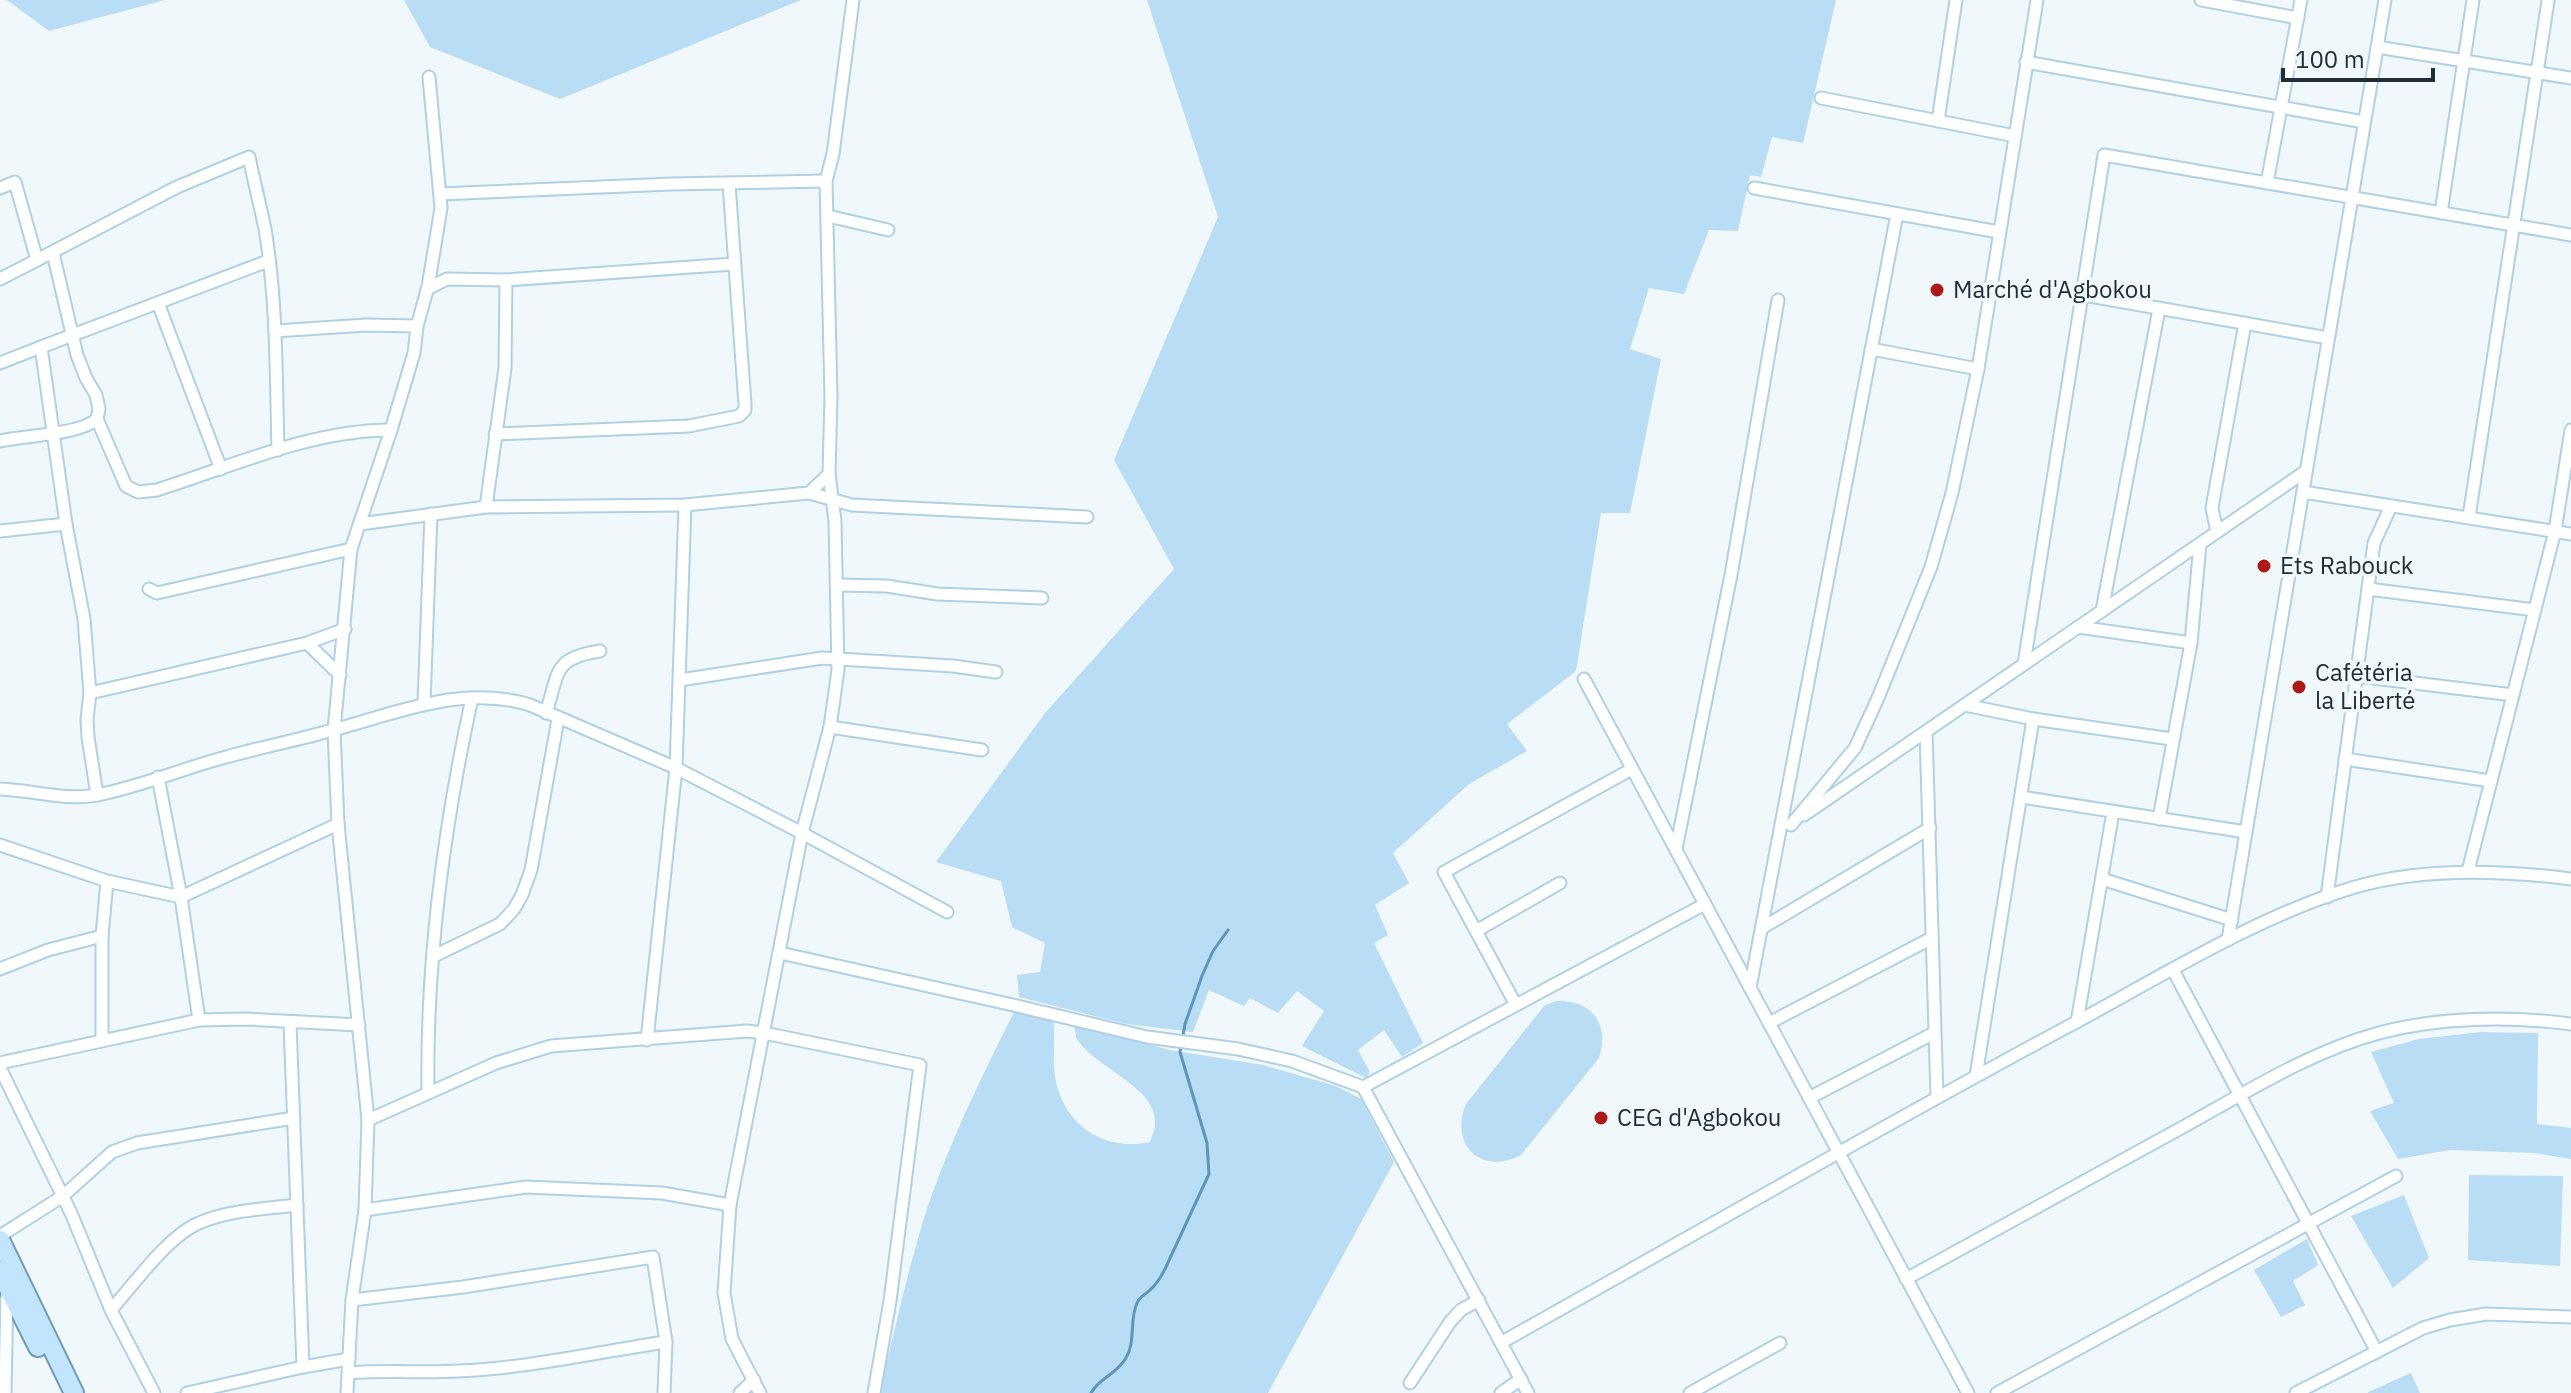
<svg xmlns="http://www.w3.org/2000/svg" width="2571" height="1393" viewBox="0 0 2571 1393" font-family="'IBM Plex Sans',sans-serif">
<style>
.green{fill:#b9ddf4}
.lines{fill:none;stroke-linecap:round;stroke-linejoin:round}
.stream{stroke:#5d96ba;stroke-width:3}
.minor-casing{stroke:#b0d0e5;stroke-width:15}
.primary-casing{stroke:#6f9ab6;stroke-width:22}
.minor{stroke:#fff;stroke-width:11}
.primary{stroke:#c2e5fd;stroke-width:18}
.poi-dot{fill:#ab1918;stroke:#f1f8fc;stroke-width:3}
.labels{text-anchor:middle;stroke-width:7;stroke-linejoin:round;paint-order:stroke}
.poi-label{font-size:24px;fill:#222e37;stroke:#f1f8fc;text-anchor:start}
</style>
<rect width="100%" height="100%" fill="#f1f8fc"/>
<g class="green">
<polygon points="7,0 165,0 49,31"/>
<polygon points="404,0 801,0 560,99 430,47"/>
<polygon points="1147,0 1836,0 1803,143 1772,137 1761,177 1750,175 1738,231 1709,230 1684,294 1649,288 1630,349 1661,359 1630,513 1601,513 1576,671 1507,724 1527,751 1469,784 1393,853 1409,883 1375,905 1388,935 1374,943 1423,1043 1402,1057 1384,1030 1358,1050 1370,1072 1366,1078 1302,1046 1324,1011 1297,991 1278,1013 1250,998 1244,1006 1209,990 1193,1032 1126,1024 1019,997 1017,975 1040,972 1045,943 1012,927 1001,881 936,862 1045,713 1174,569 1114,460 1218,217"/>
<path d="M1557,1001C1592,1000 1610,1024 1599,1058L1521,1155C1481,1176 1449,1145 1466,1104L1545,1005Z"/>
<path d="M1014,1012L1053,1020C1056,1039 1052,1058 1055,1076C1062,1124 1103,1152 1150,1142C1152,1136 1155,1130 1155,1124C1158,1086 1090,1066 1076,1037C1076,1036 1074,1026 1074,1025L1170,1050L1263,1065L1336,1086L1361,1099L1394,1162L1268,1393H879C893,1339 904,1285 920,1232C941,1159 980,1080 1014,1012Z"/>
<polygon points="2481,1032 2538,1033 2537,1124 2571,1128 2571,1159 2534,1153 2450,1150 2398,1159 2370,1111 2394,1103 2371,1052 2419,1039"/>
<polygon points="2469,1175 2563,1176 2560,1266 2468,1260"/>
<polygon points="2404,1195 2429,1258 2393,1288 2351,1216"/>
<polygon points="2307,1239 2318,1265 2293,1281 2305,1305 2281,1317 2254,1270"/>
<polygon points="2411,1373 2420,1393 2368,1393 2368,1392"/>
</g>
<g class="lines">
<path class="stream" d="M1091,1393C1099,1378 1117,1374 1126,1358C1136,1341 1129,1321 1137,1303C1140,1296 1145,1295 1150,1290C1157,1284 1161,1277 1165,1269L1209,1174L1207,1143L1180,1052L1185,1024L1202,976L1213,951L1228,930"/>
<defs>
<g id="minor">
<polyline points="2201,0 2298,18"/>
<polyline points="2377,47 2571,78"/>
<polyline points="2026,62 2364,122"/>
<polyline points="1821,98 2015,136"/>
<polyline points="1938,121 1956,0"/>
<polyline points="2267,183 2301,0"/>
<path d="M0,188L15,182L37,260L177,187L249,157C254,181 260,205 265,229C277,301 276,376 278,450"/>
<polyline points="1754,188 1999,232"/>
<polyline points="440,194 671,184 826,181"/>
<polyline points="2441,213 2473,0"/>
<polyline points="828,216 888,230"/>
<path d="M53,253L77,355L86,378L96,395L99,409L97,419L126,486L138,492L157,490C233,466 311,430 391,430"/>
<polyline points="0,279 37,260"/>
<polyline points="427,289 447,279 506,280"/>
<polyline points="2084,295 2328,338"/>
<polyline points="158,303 221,469"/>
<polyline points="275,331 366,325 417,326"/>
<polyline points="1871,349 1978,369"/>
<polyline points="0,363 41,347"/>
<polyline points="495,434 689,426 739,416 745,410 745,404 729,184"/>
<path d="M0,441C26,435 79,435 97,419"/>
<polyline points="2303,492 2571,534"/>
<polyline points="809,493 852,505 1087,517"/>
<polyline points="486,507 505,368 506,280 734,264"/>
<polyline points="2469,517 2548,1"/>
<polyline points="360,524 486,507 685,505 809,493 829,474"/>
<polyline points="0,531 66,524"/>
<polyline points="2217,532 2212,508 2245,323"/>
<polyline points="838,585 887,586 937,594 1042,598"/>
<polyline points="149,589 157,593 351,549"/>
<polyline points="2368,589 2535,610"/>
<polyline points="2102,611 2159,309"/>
<polyline points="2078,627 2191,643"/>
<polyline points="307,643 340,675"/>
<polyline points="2024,664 2104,155 2571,235"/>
<polyline points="2357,676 2513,695"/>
<polyline points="1584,679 1968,1393"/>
<polyline points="680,680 822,658 953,666 996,672"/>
<polyline points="90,693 307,643 345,629"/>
<polyline points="424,703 431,514"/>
<polyline points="1965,705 2033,719 2172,739"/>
<path d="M546,713C559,672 553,658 600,651"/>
<polyline points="830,727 982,750"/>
<polyline points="1926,732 1937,1097"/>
<polyline points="2345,759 2491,781"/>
<polyline points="158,777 181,897 199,1020"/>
<path d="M0,789C32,790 65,801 97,795C140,787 184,768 226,757C262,747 298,740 333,730C397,713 463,684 530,705L676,768L802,833L947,912"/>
<polyline points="97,795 88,737 87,719 90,693 84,619 66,524 41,347 268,261"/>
<polyline points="2021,797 2246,832"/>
<polyline points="1804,815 2306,471"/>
<polyline points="2159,819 2191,643 2200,544"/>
<polyline points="1791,825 1855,748 1878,698 1931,567 1952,493 1978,369 2037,0"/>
<polyline points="0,845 107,881 181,897 338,824"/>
<polyline points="1676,849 1731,575 1778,300"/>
<polyline points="2468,871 2555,531 2571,430"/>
<polyline points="2102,879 2232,920"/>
<polyline points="2327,897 2374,543 2391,506"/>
<polyline points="1762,928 1930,828"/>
<polyline points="1476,931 1560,883"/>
<polyline points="2228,940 2385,0"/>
<polyline points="780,953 1013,1005 1147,1037 1238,1049 1292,1061 1363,1087 1528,1393"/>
<polyline points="434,956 500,924 514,909 522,895 531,870 558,719"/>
<polyline points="0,969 48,950 102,936"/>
<polyline points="2173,970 2377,1352"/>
<polyline points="1750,988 1897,214"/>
<polyline points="1516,1005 1444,872 1632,769"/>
<polyline points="2077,1022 2113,812"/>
<polyline points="290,1023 303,1367"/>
<polyline points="1769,1023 1932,938"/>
<polyline points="102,1040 102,936 107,881"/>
<polyline points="647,1040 676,768 685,505"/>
<polyline points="0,1063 199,1020 246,1019 359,1025"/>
<polyline points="0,1068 71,1213 111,1310 154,1393"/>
<polyline points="1976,1076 2033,719"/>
<polyline points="1363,1087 1705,904"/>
<path d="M428,1092C426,961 444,826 472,698"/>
<polyline points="1809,1098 1934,1033"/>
<polyline points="368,1120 496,1063 551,1046 747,1031 764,1033 920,1065 890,1301 874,1393"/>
<polyline points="365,1210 526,1187 662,1193 730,1205"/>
<polyline points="0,1236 63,1196 112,1152 137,1143 294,1118"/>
<path d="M1906,1279C1998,1228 2091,1178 2183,1127C2245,1093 2309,1052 2379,1033C2438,1017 2510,1016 2571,1024"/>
<polyline points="352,1300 463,1287 653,1257 666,1342 664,1393"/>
<path d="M111,1310C134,1284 168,1236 199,1223C228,1210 265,1209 297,1205"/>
<path d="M1502,1342C1690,1237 1877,1129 2067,1027C2157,979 2257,916 2355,887C2423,867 2501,870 2571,879"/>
<path d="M349,1373C386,1370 422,1373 459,1371C529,1368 597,1352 666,1342"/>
<polyline points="1410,1383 1450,1322 1461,1310 1479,1300"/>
<polyline points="5,1393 7,1290"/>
<polyline points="187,1393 303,1367 349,1359"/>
<polyline points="347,1393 352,1300 365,1210 368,1120 338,824 334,730 351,549 391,430 414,353 417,326 428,287 441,208 429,77"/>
<polyline points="740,1393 754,1380"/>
<polyline points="760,1393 732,1339 724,1293 730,1205 802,833 830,727 838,670 835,521 829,474 831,397 826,181 833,154 853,0"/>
<polyline points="1501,1393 1521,1379"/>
<polyline points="1690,1393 1780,1343"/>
<polyline points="1997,1393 2396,1176"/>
<polyline points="2296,1393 2423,1328 2450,1320 2486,1314 2571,1317"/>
</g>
<g id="primary">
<polyline points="0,1240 74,1393"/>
<polyline points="0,1271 38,1347"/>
</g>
</defs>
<use href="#minor" class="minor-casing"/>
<use href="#primary" class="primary-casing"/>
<use href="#minor" class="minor"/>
<use href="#primary" class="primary"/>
</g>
<g class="poi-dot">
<circle cx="1937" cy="290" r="8"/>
<circle cx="2264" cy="566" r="8"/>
<circle cx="2299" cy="687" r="8"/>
<circle cx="1601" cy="1118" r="8"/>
</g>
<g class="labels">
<g class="poi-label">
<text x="1953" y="298">Marché d'Agbokou</text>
<text x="2280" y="574">Ets Rabouck</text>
<text x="2315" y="681">Cafétéria<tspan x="2315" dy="28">la Liberté</tspan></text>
<text x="1617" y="1126">CEG d'Agbokou</text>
</g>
</g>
<path d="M2283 68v12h150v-12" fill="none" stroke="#222e37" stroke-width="4"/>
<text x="2295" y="68" font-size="24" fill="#222e37" stroke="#f1f8fc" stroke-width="6" paint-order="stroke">100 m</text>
</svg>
